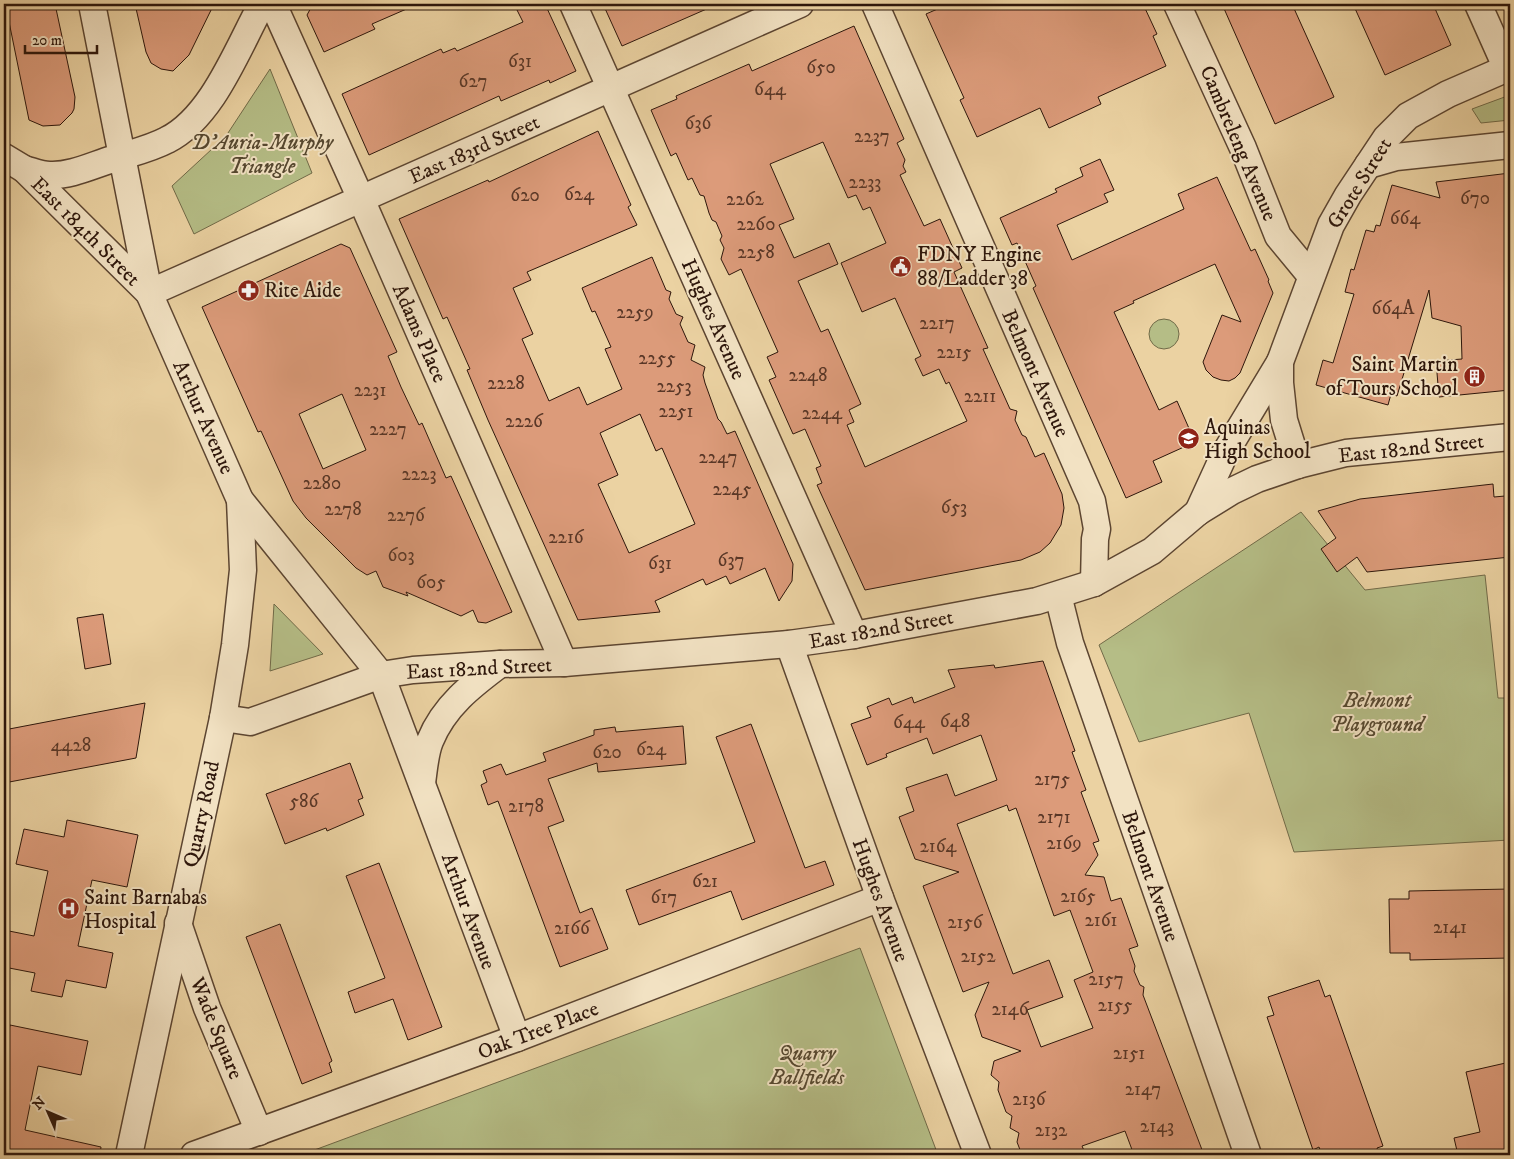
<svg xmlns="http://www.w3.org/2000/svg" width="1514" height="1159" viewBox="0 0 1514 1159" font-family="'IM FELL DW Pica',serif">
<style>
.green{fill:#b5bd86;stroke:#716a48}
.building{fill:#dc9b7a;stroke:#2d160b;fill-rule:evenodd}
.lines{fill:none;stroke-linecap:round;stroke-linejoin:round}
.street-casing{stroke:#5c4531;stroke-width:29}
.street{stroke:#f2e2c3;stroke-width:26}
.labels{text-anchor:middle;stroke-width:4;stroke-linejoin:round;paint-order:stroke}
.number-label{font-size:19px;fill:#593727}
.park-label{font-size:21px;font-style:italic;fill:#564830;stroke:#f2e2c3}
.street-label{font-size:21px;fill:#2d160b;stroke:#f2e2c3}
.poi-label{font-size:21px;fill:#2d160b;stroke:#f2e2c3;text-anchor:start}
</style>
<rect width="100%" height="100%" fill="#ebd2a2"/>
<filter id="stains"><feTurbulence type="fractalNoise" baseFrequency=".004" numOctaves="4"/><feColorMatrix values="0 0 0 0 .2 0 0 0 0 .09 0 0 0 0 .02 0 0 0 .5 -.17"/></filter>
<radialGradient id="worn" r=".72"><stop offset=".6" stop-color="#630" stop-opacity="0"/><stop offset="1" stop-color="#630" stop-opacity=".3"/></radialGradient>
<g class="green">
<polygon points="270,69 312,173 194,234 172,186 226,136"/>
<polygon points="1510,95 1510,120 1481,123 1472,109"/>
<circle cx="1164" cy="334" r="15"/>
<polygon points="1301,512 1365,590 1485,575 1498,698 1510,698 1510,840 1294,852 1249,713 1139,742 1099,645"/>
<polygon points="274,604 323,654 270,671"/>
<polygon points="860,948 938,1155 301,1155"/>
</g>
<g class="building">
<polygon points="22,4 55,4 75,97 74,109 72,113 60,125 43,126 29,120 6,7"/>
<polygon points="135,4 214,4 189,55 173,71 161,69 151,63 146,52"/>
<polygon points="313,4 418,4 372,24 375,29 324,52 307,15"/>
<polygon points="514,4 545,4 576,71 550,83 549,80 501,101 499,96 369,155 342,94 441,49 443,53 455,48 457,51 523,22"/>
<polygon points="603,4 718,4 622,46"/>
<polygon points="949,4 1143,4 1157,34 1153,36 1166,66 1098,97 1101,104 1049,128 1040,108 977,137 960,100 964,98 926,14"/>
<polygon points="1222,4 1292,4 1334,97 1275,124"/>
<polygon points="1353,4 1433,4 1451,45 1385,75"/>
<path d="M854,26L904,139L897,143L905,160L903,166L906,172L900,175L924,226L940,219L962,268L954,272L988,348L983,349L1010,409L1017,411L1015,420L1022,435L1026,437L1035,457L1044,453L1062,494L1064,508L1061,525L1050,543L1040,552L1021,560L865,590L817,485L822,483L816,468L821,466L805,429L793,434L769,380L776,377L767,357L778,352L741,269L729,275L721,259L724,248L720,240L722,236L716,222L712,220L709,213L704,196L700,195L692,178L688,180L676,153L671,156L651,110L677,99L676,96L749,64L752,71ZM823,142L848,198L856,195L863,210L870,207L886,243L841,263L862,312L895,298L921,356L915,359L923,376L939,369L946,384L949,382L967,421L865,467L847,425L854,422L849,410L861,404L828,329L821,332L798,281L838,264L829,243L794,258L779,225L794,219L770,164Z"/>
<path d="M598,131L631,205L628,207L637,225L527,272L531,280L513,288L533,334L522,339L549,401L579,387L587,405L622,389L605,349L611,347L595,311L592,312L582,288L652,257L666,290L671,292L669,299L676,314L683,317L680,324L688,342L695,345L691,360L705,367L703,375L705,383L718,419L721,422L727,434L735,431L793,564L792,581L779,601L765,568L730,584L726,576L706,585L703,579L655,601L660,612L578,620L488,420L467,370L470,369L447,317L443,319L399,219L488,180L489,182ZM640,414L656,451L662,448L695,524L629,553L598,484L618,475L600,433Z"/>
<polygon points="1100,159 1114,190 1104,194 1108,202 1057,225 1072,260 1184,209 1178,194 1217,177 1251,251 1255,249 1269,280 1268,281 1273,293 1240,373 1235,378 1229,381 1221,380 1213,377 1206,370 1203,362 1222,315 1241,322 1215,264 1133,301 1134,303 1114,312 1159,410 1177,401 1195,442 1153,461 1162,482 1126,498 1033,288 1036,286 1017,243 1012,245 1000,218 1057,192 1055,189 1083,176 1080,168"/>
<polygon points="1510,173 1510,390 1439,397 1436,361 1462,359 1461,326 1432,318 1429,290 1397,396 1391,394 1388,405 1316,385 1323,360 1333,363 1354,294 1345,292 1351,269 1354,270 1366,230 1374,232 1376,225 1380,226 1392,185 1440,198 1436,182"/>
<path d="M341,244L350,248L397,352L388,356L401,387L419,425L422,423L446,478L451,476L512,612L486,623L478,622L473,610L461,616L406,592L408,596L383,587L376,571L367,575L356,568L306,518L293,501L261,431L258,432L202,307ZM342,394L366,450L323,469L299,414Z"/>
<polygon points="1493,484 1494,497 1505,496 1505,503 1510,502 1510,557 1367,572 1357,557 1337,572 1321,549 1336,538 1318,511 1360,499"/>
<polygon points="103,614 111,664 85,669 77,618"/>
<path d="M1043,661L1075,751L1072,752L1086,790L1081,792L1099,841L1093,843L1098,855L1085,875L1104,877L1111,901L1121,898L1138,946L1129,949L1135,966L1134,971L1140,985L1144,987L1143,995L1204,1155H1134L1125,1131L1082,1146L1086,1155H1022L1017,1142L1019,1133L1010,1128L1012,1116L1006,1112L998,1090L999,1082L991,1075L994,1061L1021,1051L982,1037L975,1015L989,982L963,992L923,886L959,872L915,859L899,817L914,811L906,788L947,774L955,796L997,780L981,735L933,754L927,738L886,754L887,757L867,765L851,724L871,717L867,707L889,698L892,705L912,697L914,703L955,687L948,670L994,665L995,668ZM1007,805L1009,811L1016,808L1054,916L1070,910L1093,972L1074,980L1093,1028L1041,1047L1027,1010L1063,997L1049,960L1013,974L957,824Z"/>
<polygon points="145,703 136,758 4,783 4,730"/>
<polygon points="751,724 805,868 825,861 834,885 742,920 731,891 639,925 626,890 755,842 716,737"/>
<polygon points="683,726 686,764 598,772 597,763 548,779 564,821 548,827 580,913 592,908 608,949 560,967 498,801 488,805 481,785 487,782 483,771 501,764 506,775 546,761 543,753 594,735 594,730 615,727 616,732"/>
<polygon points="350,763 363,798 358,800 364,815 327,831 326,828 285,844 266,794"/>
<polygon points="67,820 138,835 127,887 92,880 78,946 113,953 106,988 66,980 62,997 31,991 35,973 4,967 4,930 34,936 48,871 16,864 24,829 64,837"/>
<polygon points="379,863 442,1027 408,1040 393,999 355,1013 348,992 385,978 346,876"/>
<polygon points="1510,889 1510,958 1410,960 1410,953 1390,953 1389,899 1409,899 1409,891"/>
<polygon points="280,924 332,1061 329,1063 332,1072 302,1084 246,937"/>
<polygon points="1319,980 1325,997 1330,995 1383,1146 1377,1148 1379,1155 1322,1155 1319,1147 1313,1150 1267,1017 1274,1015 1268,997"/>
<polygon points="10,1025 88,1041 81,1075 38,1066 25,1130 101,1147 100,1155 4,1155 4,1057"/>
<polygon points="1510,1062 1510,1155 1458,1155 1454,1138 1480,1132 1466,1072"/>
</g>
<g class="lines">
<defs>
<g id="street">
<polyline points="92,4 149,293 240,500 381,675 517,1038"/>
<polyline points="273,4 361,199 564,663"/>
<polyline points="573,4 854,635"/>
<polyline points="875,4 1092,501 1097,529 1095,539 1094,583"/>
<polyline points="1177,4 1243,148 1278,236 1311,276"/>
<polyline points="1478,4 1507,69"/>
<polyline points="4,157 24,169 149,293"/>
<polyline points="1368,165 1396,157 1510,145"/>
<path d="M24,169C32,171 41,175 50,175C71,176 93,165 113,159C131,153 150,149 167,140C213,117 238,47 262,4"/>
<polyline points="149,293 800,4"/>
<polyline points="1298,465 1284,420 1280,383 1280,362 1331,225 1348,195 1386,138 1408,116 1448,94 1510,67"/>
<polyline points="1198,512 1225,453 1280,362"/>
<polyline points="1058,595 1070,643 1248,1155"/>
<polyline points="789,644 880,898 978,1155"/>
<polyline points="223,718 250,722 381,675 413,670 500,664 564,663 789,644 854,635 1037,601 1094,583 1152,551 1198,512 1232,491 1257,479 1298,465 1346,453 1510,437"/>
<path d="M422,783C424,769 425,753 430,741C444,706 472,685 500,664"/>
<polyline points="178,923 207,1008 259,1132"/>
<polyline points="129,1155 223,718 235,645 243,570 240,500"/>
<polyline points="194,1155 517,1038 880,898"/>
</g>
</defs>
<use href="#street" class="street-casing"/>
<use href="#street" class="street"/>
</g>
<defs>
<symbol id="civic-disc" viewBox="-11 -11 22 22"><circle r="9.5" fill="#8f2418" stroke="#f2e2c3"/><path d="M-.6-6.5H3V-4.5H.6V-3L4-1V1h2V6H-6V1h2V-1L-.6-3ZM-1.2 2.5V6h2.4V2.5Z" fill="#fff"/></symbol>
<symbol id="pharmacy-disc" viewBox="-11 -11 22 22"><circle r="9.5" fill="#8f2418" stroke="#f2e2c3"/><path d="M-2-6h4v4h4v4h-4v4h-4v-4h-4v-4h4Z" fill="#fff"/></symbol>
<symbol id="building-disc" viewBox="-11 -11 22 22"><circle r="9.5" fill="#8f2418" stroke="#f2e2c3"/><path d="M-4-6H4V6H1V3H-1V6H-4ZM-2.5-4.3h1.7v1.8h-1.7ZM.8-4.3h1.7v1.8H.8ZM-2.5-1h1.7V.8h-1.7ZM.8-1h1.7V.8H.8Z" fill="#fff"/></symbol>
<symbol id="school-disc" viewBox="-11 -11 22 22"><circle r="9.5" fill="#8f2418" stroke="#f2e2c3"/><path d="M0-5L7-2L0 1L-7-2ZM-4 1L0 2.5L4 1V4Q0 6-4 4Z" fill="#fff"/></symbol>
<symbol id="hospital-disc" viewBox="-11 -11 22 22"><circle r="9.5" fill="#8f2418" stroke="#f2e2c3"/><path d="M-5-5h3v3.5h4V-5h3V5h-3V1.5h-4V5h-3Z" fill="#fff"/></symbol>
</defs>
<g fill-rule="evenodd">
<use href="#civic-disc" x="888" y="254" width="25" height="25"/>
<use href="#pharmacy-disc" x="236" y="278" width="25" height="25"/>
<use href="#building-disc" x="1462" y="364" width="25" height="25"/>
<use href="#school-disc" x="1176" y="426" width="25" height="25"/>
<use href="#hospital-disc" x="56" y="896" width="25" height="25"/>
</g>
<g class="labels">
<g class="number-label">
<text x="520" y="67">631</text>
<text x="821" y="73">650</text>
<text x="473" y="87">627</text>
<text x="770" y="95">644</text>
<text x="698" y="129">636</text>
<text x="872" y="142">2237</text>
<text x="865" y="188">2233</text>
<text x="579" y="200">624</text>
<text x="525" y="201">620</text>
<text x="1475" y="204">670</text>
<text x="745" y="205">2262</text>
<text x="1405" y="224">664</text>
<text x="756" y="230">2260</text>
<text x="756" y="258">2258</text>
<text x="1393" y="314">664A</text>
<text x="635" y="318">2259</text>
<text x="937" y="329">2217</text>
<text x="954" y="358">2215</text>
<text x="657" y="364">2255</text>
<text x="808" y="381">2248</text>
<text x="506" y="389">2228</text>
<text x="674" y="392">2253</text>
<text x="370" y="396">2231</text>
<text x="980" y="402">2211</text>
<text x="676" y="417">2251</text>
<text x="822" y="419">2244</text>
<text x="524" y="427">2226</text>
<text x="388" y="435">2227</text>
<text x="718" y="463">2247</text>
<text x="419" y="480">2223</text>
<text x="322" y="489">2280</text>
<text x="732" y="495">2245</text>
<text x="954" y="513">653</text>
<text x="343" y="515">2278</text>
<text x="406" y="521">2276</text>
<text x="566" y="543">2216</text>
<text x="401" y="561">603</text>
<text x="731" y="566">637</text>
<text x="660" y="569">631</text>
<text x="431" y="588">605</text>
<text x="955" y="727">648</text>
<text x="909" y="728">644</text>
<text x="71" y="751">4428</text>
<text x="651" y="755">624</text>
<text x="607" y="758">620</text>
<text x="1052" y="785">2175</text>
<text x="304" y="807">586</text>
<text x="526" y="812">2178</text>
<text x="1054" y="823">2171</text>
<text x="1064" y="849">2169</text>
<text x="938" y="852">2164</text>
<text x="705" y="887">621</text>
<text x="1078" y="902">2165</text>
<text x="664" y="903">617</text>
<text x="1101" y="926">2161</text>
<text x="965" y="928">2156</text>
<text x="1450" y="933">2141</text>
<text x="572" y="934">2166</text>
<text x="978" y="962">2152</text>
<text x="1106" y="985">2157</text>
<text x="1115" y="1011">2155</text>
<text x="1010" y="1015">2146</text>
<text x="1129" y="1059">2151</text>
<text x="1143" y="1095">2147</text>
<text x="1029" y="1105">2136</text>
<text x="1157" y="1132">2143</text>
<text x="1051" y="1136">2132</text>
</g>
<g class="park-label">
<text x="262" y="149">D'Auria-Murphy<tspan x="262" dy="24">Triangle</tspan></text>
<text x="1377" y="707">Belmont<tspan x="1377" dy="24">Playground</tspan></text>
<text x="807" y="1060">Quarry<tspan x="807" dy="24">Ballfields</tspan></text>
</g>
<g class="street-label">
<text transform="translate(1239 143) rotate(67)" y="7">Cambreleng Avenue</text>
<text transform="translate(474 149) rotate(-24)" y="7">East 183rd Street</text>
<text transform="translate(1359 183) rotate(-58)" y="7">Grote Street</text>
<text transform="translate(86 231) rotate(45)" y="7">East 184th Street</text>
<text transform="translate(714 319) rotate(66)" y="7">Hughes Avenue</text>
<text transform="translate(420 333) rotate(66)" y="7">Adams Place</text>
<text transform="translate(1036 373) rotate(66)" y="7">Belmont Avenue</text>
<text transform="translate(204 417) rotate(66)" y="7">Arthur Avenue</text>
<text transform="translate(1411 448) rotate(-6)" y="7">East 182nd Street</text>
<text transform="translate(881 629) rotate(-10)" y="7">East 182nd Street</text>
<text transform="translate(479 668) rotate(-3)" y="7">East 182nd Street</text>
<text transform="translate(201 814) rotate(-78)" y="7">Quarry Road</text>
<text transform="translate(1151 876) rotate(71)" y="7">Belmont Avenue</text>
<text transform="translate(881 900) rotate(70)" y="7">Hughes Avenue</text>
<text transform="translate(469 911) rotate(70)" y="7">Arthur Avenue</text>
<text transform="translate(217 1028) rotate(68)" y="7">Wade Square</text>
<text transform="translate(538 1030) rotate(-21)" y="7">Oak Tree Place</text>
</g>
<g class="poi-label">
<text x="917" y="261">FDNY Engine<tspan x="917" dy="24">88/Ladder 38</tspan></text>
<text x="264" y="297">Rite Aide</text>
<text x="1458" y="371" text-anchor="end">Saint Martin<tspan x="1458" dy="24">of Tours School</tspan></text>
<text x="1204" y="434">Aquinas<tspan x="1204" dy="24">High School</tspan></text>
<text x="84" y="904">Saint Barnabas<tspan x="84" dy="24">Hospital</tspan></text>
</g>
</g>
<rect width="1514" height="1159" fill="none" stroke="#ebd2a2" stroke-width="20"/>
<rect x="5" y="5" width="1504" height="1149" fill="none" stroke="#2d160b" stroke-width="2.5"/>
<rect x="10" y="10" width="1494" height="1139" fill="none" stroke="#2d160b"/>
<g transform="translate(48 1112) rotate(315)" stroke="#f2e2c3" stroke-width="4" paint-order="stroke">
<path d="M0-4L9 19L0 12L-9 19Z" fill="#2d160b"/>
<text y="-8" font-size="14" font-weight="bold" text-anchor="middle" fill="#2d160b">N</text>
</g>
<path d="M25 45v8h72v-8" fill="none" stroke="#2d160b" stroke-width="2.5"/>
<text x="32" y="45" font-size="15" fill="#2d160b" stroke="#f2e2c3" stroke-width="4" paint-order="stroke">20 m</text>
<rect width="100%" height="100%" filter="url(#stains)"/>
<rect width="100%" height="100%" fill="url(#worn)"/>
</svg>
